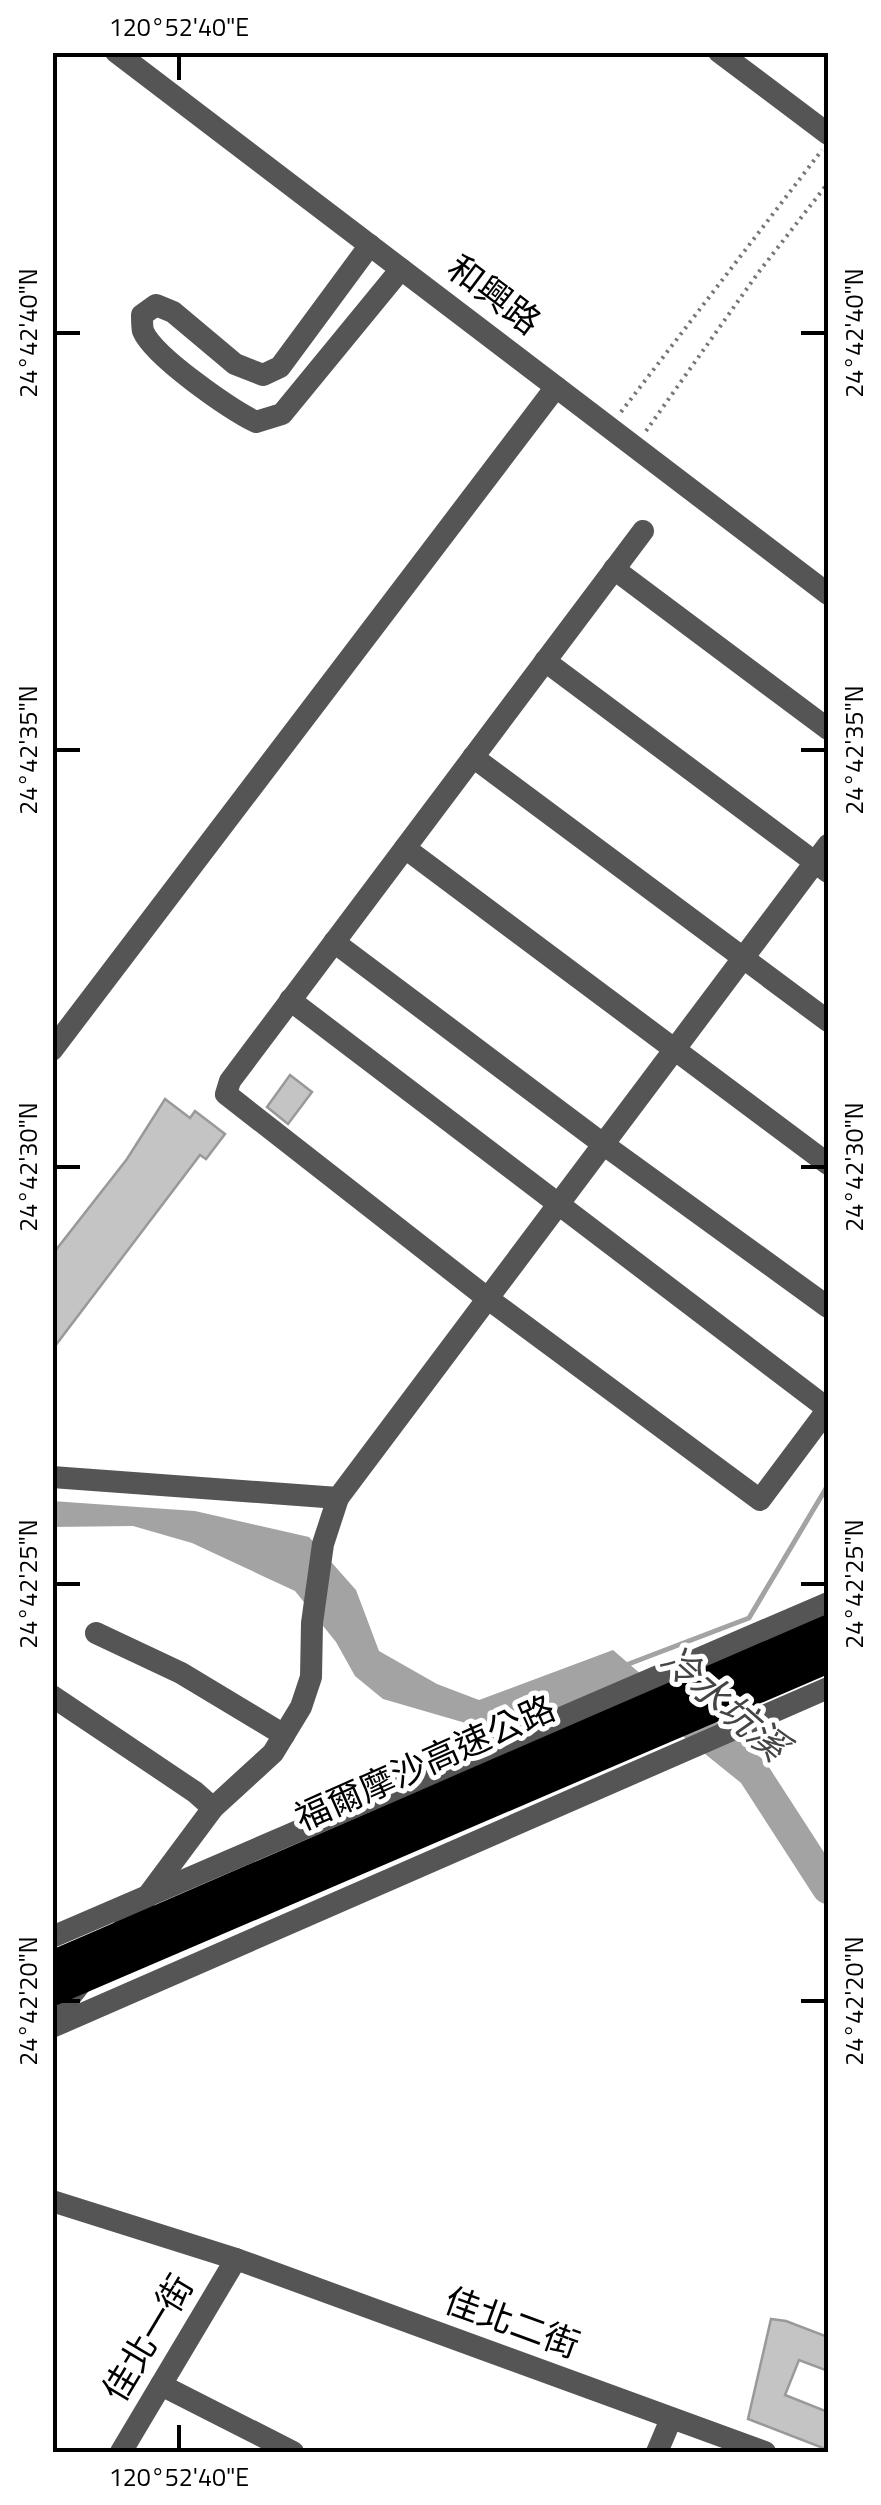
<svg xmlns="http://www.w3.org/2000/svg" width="881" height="2505" viewBox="0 0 881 2505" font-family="'Titillium Web','Noto Sans TC',sans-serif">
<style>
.water{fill:#a3a3a3}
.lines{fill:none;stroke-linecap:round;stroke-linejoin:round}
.stream{stroke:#a3a3a3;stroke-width:5}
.river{stroke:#a3a3a3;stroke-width:32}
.building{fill:#c4c4c4;stroke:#999;stroke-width:2.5}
.path{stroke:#777;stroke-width:4;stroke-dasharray:2.5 5;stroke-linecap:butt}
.minor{stroke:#555;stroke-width:22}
.highway{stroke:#000;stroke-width:30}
.ticks{fill:none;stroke:#000;stroke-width:4}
.labels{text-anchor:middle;stroke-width:10;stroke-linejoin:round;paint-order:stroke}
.street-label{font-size:35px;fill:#000;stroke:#fff}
.water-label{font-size:38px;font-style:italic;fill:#444;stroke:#fff}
.neatline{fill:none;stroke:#000;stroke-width:4}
.ticks-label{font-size:25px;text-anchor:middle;fill:#000}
</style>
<rect width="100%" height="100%" fill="#fff"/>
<polygon class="water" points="52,1501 195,1511 309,1537 356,1590 379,1651 437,1684 479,1700 613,1650 643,1676 621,1688 516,1723 476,1726 383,1699 355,1676 336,1642 295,1591 192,1543 133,1526 53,1527"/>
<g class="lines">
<polyline class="stream" points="626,1665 749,1618 828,1485"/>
<polyline class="river" points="666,1702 753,1772 828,1888"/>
</g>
<g class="building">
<polygon points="290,1075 312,1092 288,1124 267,1107"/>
<polygon points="165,1099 190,1118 195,1111 225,1134 206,1159 200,1155 52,1350 52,1255 127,1159"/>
<polygon points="771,2319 786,2321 828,2337 828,2371 799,2360 785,2395 828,2412 828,2450 748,2419"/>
</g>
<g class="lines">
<g class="path">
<polyline points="621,412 822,150"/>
<polyline points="646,431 758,273 828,183"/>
</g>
<g class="minor">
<polyline points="116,52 828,594"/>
<polyline points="719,52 828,134"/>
<path d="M370,245L280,367L263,375L235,364L173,312L156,305L142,315C142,320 142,327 143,331C154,357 230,409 256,422L282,414L401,269"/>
<polyline points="643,531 230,1081 226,1094 487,1298 760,1500 828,1409"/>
<polyline points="614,569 828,729"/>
<polyline points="545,661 828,872"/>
<polyline points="473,757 828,1021"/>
<polyline points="405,848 828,1164"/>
<polyline points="334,942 603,1144 828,1307"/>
<polyline points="290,1000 828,1409"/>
<polyline points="52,1050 556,387"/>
<polyline points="52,1477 338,1498"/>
<polyline points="96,1633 181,1673 284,1735"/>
<polyline points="52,1696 195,1792 213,1808"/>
<polyline points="52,1937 828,1603"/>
<polyline points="117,1937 213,1808 273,1753 301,1707 311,1677 312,1623 323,1544 338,1498 828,845"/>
<polyline points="52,2020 85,1978"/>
<polyline points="52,2027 828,1688"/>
<polyline points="52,2201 236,2259 765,2452"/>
<polyline points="161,2385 293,2452"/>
<polyline points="121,2452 236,2259"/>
<polyline points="657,2452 671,2419"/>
</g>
<g class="highway">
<polyline points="52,1966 828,1630"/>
<polyline points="52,1991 828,1658"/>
</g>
</g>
<path class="ticks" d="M179,55V80M55,333H80M801,333H826M55,750H80M801,750H826M55,1167H80M801,1167H826M55,1584H80M801,1584H826M55,2001H80M801,2001H826M179,2425V2450"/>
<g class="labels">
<g class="street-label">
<text transform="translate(494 295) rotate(37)" y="12">和興路</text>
<text transform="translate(425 1763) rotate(-24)" y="12">福爾摩沙高速公路</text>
<text transform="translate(512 2323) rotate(20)" y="12">佳北二街</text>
<text transform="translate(148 2338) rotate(-59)" y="12">佳北一街</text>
</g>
<g class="water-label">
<text transform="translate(724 1703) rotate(41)" y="13">冷水坑溪</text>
</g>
</g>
<rect width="881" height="2505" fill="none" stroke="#ffffff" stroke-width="110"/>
<rect x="55" y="55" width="771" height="2395" class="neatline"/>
<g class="ticks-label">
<text x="179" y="36">120°52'40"E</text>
<text transform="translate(28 333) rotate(-90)" y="9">24°42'40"N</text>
<text transform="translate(854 333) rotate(-90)" y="9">24°42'40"N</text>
<text transform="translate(28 750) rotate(-90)" y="9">24°42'35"N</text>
<text transform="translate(854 750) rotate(-90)" y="9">24°42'35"N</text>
<text transform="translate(28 1167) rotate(-90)" y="9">24°42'30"N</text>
<text transform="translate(854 1167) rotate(-90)" y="9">24°42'30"N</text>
<text transform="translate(28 1584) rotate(-90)" y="9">24°42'25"N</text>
<text transform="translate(854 1584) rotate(-90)" y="9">24°42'25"N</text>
<text transform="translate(28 2001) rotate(-90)" y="9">24°42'20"N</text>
<text transform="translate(854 2001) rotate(-90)" y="9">24°42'20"N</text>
<text x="179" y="2486">120°52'40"E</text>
</g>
</svg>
